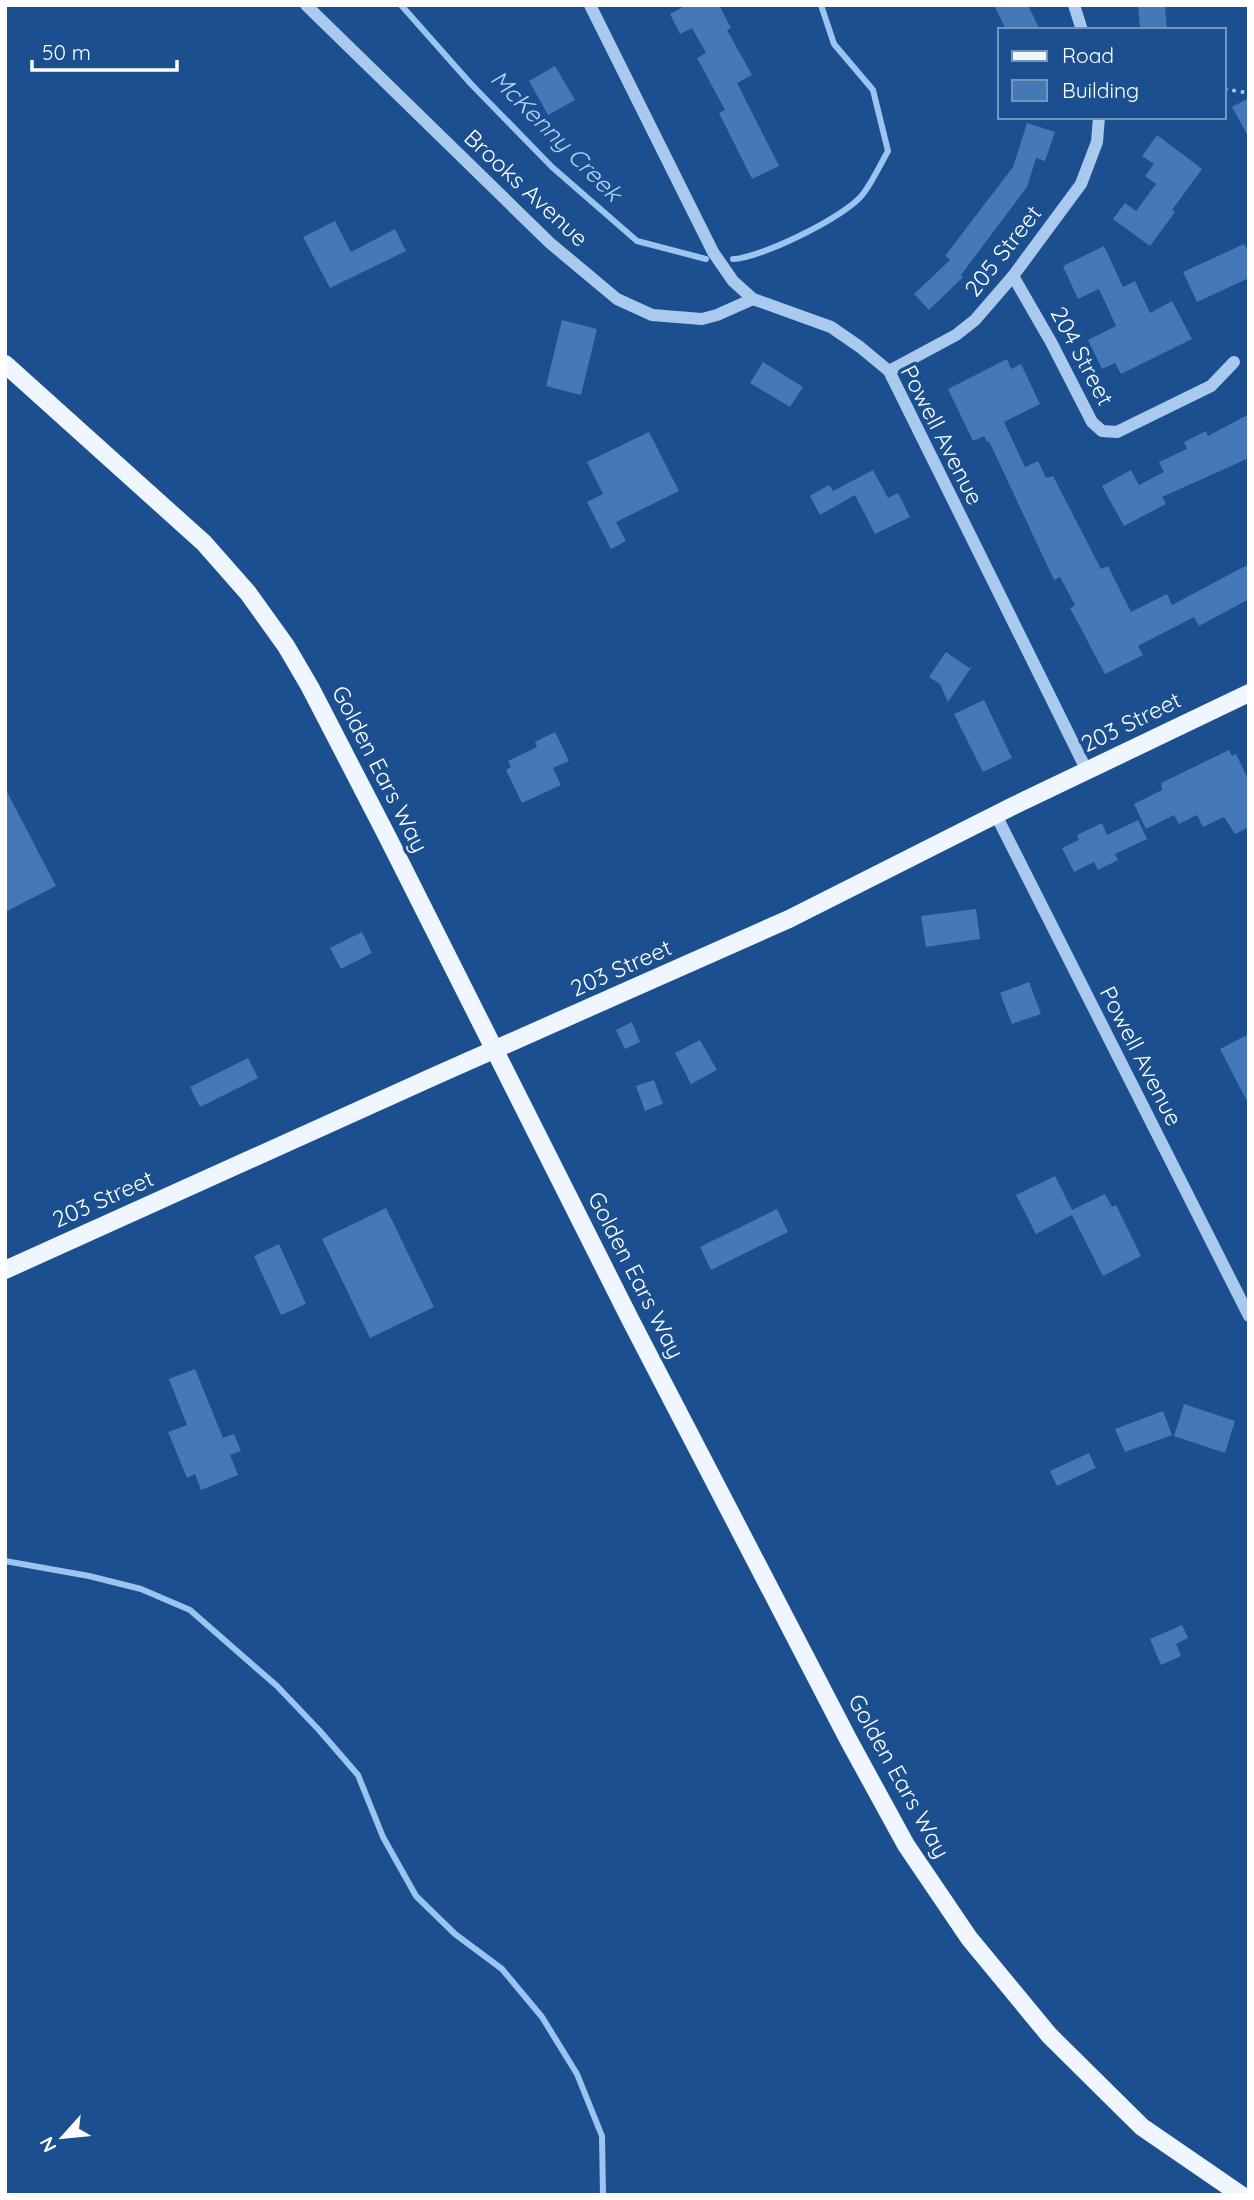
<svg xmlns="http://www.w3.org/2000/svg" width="1254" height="2200" viewBox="0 0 1254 2200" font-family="Quicksand,sans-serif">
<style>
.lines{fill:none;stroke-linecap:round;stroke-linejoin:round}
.stream{stroke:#9cc4f0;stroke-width:6}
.building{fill:#4478b7}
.path{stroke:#a9c9ee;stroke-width:3.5;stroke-dasharray:3.5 5;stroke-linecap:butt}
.minor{stroke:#a9c9ee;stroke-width:12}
.major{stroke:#f0f6ff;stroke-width:18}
.labels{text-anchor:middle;stroke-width:7;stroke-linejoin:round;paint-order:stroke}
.street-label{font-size:23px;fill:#fff;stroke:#1b4f8f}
.water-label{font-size:24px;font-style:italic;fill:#b5d3f5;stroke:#1b4f8f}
</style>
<rect width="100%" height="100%" fill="#1b4f8f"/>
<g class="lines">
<g class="stream">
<polyline points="401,5 471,84 552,167 637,241 706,259"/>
<path d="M733,259C759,259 847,216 863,194C873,181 880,165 888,151L873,90L834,44L821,5"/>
<polyline points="5,1561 89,1576 141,1589 190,1610 277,1686 319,1730 358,1775 383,1837 416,1896 455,1934 502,1969 542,2017 577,2074 602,2136 603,2195"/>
</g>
</g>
<g class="building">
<polygon points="687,5 719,5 731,28 727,30 752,75 737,83 779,166 752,179 719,113 725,110 697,58 706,53 692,28 680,34 670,14"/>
<polygon points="994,5 1028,5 1040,30 1006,30"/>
<polygon points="1138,5 1165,5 1167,30 1140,30"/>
<polygon points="555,66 575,100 548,115 529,81"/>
<polygon points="1249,98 1249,138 1232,107"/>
<polygon points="1027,123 1055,132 1045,161 1036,158 1027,187 961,275 963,277 929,310 914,294 950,260 945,256 1013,167"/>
<polygon points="1157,135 1202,169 1172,210 1175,212 1150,246 1113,219 1125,203 1136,211 1156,184 1145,176 1154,164 1142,156"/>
<polygon points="335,221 351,252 395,229 406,251 330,288 303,237"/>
<polygon points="1244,244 1249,253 1249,278 1197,302 1183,272"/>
<polygon points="1104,246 1123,287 1135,281 1150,313 1172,301 1192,339 1121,374 1115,363 1102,369 1088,340 1116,326 1099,289 1078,299 1063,266"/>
<polygon points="562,320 597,329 581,395 546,386"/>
<polygon points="1007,359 1011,369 1021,364 1040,404 1004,422 1025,467 1038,461 1046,478 1053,476 1101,569 1108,566 1131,612 1167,594 1172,605 1249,564 1249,599 1199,626 1194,617 1138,646 1143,655 1105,674 1070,608 1075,605 1060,577 1054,580 989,441 987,442 984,436 973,441 948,389"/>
<polygon points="763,362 803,387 790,407 750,383"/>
<polygon points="1249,414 1249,458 1162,497 1166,504 1124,526 1102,486 1131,470 1139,485 1164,472 1159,462 1187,449 1184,442 1206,431 1208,436"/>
<polygon points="649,432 679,491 616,522 626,541 611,549 587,502 603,494 587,462"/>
<polygon points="873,470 888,498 898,493 910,517 875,534 855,495 820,515 810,496 829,485 833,491"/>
<polygon points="946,652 969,668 972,666 948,702 940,684 929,677"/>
<polygon points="984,700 1012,758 983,772 954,714"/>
<polygon points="555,732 569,761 553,768 561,785 522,803 506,770 511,767 508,761 537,747 535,742"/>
<polygon points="1229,750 1232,756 1236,754 1249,781 1249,827 1235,834 1224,817 1203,827 1197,815 1179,824 1174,815 1146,829 1134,804 1162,790 1161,783"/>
<polygon points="5,788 56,886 5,912"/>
<polygon points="1138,820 1147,839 1115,854 1118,860 1098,870 1094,862 1074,872 1062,848 1079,840 1077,835 1102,823 1107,835"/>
<polygon points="976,909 980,939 926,947 921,916"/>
<polygon points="362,932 372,953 341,969 330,948"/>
<polygon points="1029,982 1041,1014 1012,1024 1000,993"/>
<polygon points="632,1022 640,1042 625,1049 616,1030"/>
<polygon points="1249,1034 1249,1105 1220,1049"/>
<polygon points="700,1040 717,1070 691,1084 675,1053"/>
<polygon points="248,1058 258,1078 200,1107 190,1087"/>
<polygon points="654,1080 663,1104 645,1111 636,1086"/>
<polygon points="1055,1176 1072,1210 1105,1194 1112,1207 1116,1205 1141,1256 1103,1276 1072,1215 1036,1234 1016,1195"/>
<polygon points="386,1208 434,1307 370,1338 322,1239"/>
<polygon points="777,1209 788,1232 711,1270 700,1247"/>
<polygon points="279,1244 306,1304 281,1315 254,1256"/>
<polygon points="195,1369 223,1438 234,1434 241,1451 230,1455 238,1475 201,1490 195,1474 187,1478 168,1432 187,1425 169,1379"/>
<polygon points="1184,1404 1235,1421 1225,1453 1174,1436"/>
<polygon points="1163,1411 1172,1435 1125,1452 1115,1429"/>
<polygon points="1089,1453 1096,1468 1057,1486 1050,1471"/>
<polygon points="1182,1625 1188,1638 1176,1644 1181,1656 1161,1665 1150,1639"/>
</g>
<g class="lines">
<polyline class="path" points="1224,89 1249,93"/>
<g class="minor">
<polyline points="306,5 550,243 617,299 652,315 702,319 717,315 753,299"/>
<polyline points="590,5 713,252 733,281 753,299 831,327 860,347 889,371 1087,771"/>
<polyline points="1074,5 1082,30"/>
<polyline points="1013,276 1051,342 1092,422 1102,431 1117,432 1211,386 1234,362"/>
<polyline points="889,371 956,335 975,320 1013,276 1081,184 1097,142 1099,117"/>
<polyline points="996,815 1249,1316"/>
</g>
<g class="major">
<polyline points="5,364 204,543 248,593 286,646 310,687 387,836 631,1321 848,1739 906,1845 969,1938 1049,2035 1142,2127 1241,2195"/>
<polyline points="5,1270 437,1075 789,919 1013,806 1249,693"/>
</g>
</g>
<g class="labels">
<g class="street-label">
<text transform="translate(526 188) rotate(43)" y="8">Brooks Avenue</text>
<text transform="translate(1003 251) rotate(-52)" y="8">205 Street</text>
<text transform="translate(1082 356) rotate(62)" y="8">204 Street</text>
<text transform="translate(942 435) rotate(63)" y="8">Powell Avenue</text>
<text transform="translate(1131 722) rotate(-26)" y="8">203 Street</text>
<text transform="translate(380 769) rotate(63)" y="8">Golden Ears Way</text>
<text transform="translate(621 968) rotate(-24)" y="8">203 Street</text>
<text transform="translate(1141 1056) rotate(63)" y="8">Powell Avenue</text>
<text transform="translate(103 1199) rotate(-24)" y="8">203 Street</text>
<text transform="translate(636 1275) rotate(63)" y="8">Golden Ears Way</text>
<text transform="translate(899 1776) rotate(61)" y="8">Golden Ears Way</text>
</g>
<g class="water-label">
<text transform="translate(556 136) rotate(45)" y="8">McKenny Creek</text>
</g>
</g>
<rect width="1254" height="2200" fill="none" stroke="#ffffff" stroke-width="14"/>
<rect x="998" y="28" width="228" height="91" fill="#1b4f8f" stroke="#7695bc" stroke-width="2"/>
<rect x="1012" y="51" width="35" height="10" fill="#f0f6ff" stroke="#7695bc" stroke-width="2"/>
<text x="1062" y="63" font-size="21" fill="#ffffff">Road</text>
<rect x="1012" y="80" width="35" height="21" fill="#4478b7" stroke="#7695bc" stroke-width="2"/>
<text x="1062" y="98" font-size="21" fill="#ffffff">Building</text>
<g transform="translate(63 2137) rotate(243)" stroke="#1b4f8f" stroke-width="5" paint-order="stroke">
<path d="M0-5L12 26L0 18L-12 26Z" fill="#ffffff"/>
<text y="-10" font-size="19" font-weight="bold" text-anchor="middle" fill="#ffffff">N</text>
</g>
<path d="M32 60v10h145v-10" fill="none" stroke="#ffffff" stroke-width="3.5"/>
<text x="42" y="60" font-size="21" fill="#ffffff" stroke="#1b4f8f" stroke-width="5" paint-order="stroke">50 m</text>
</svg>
